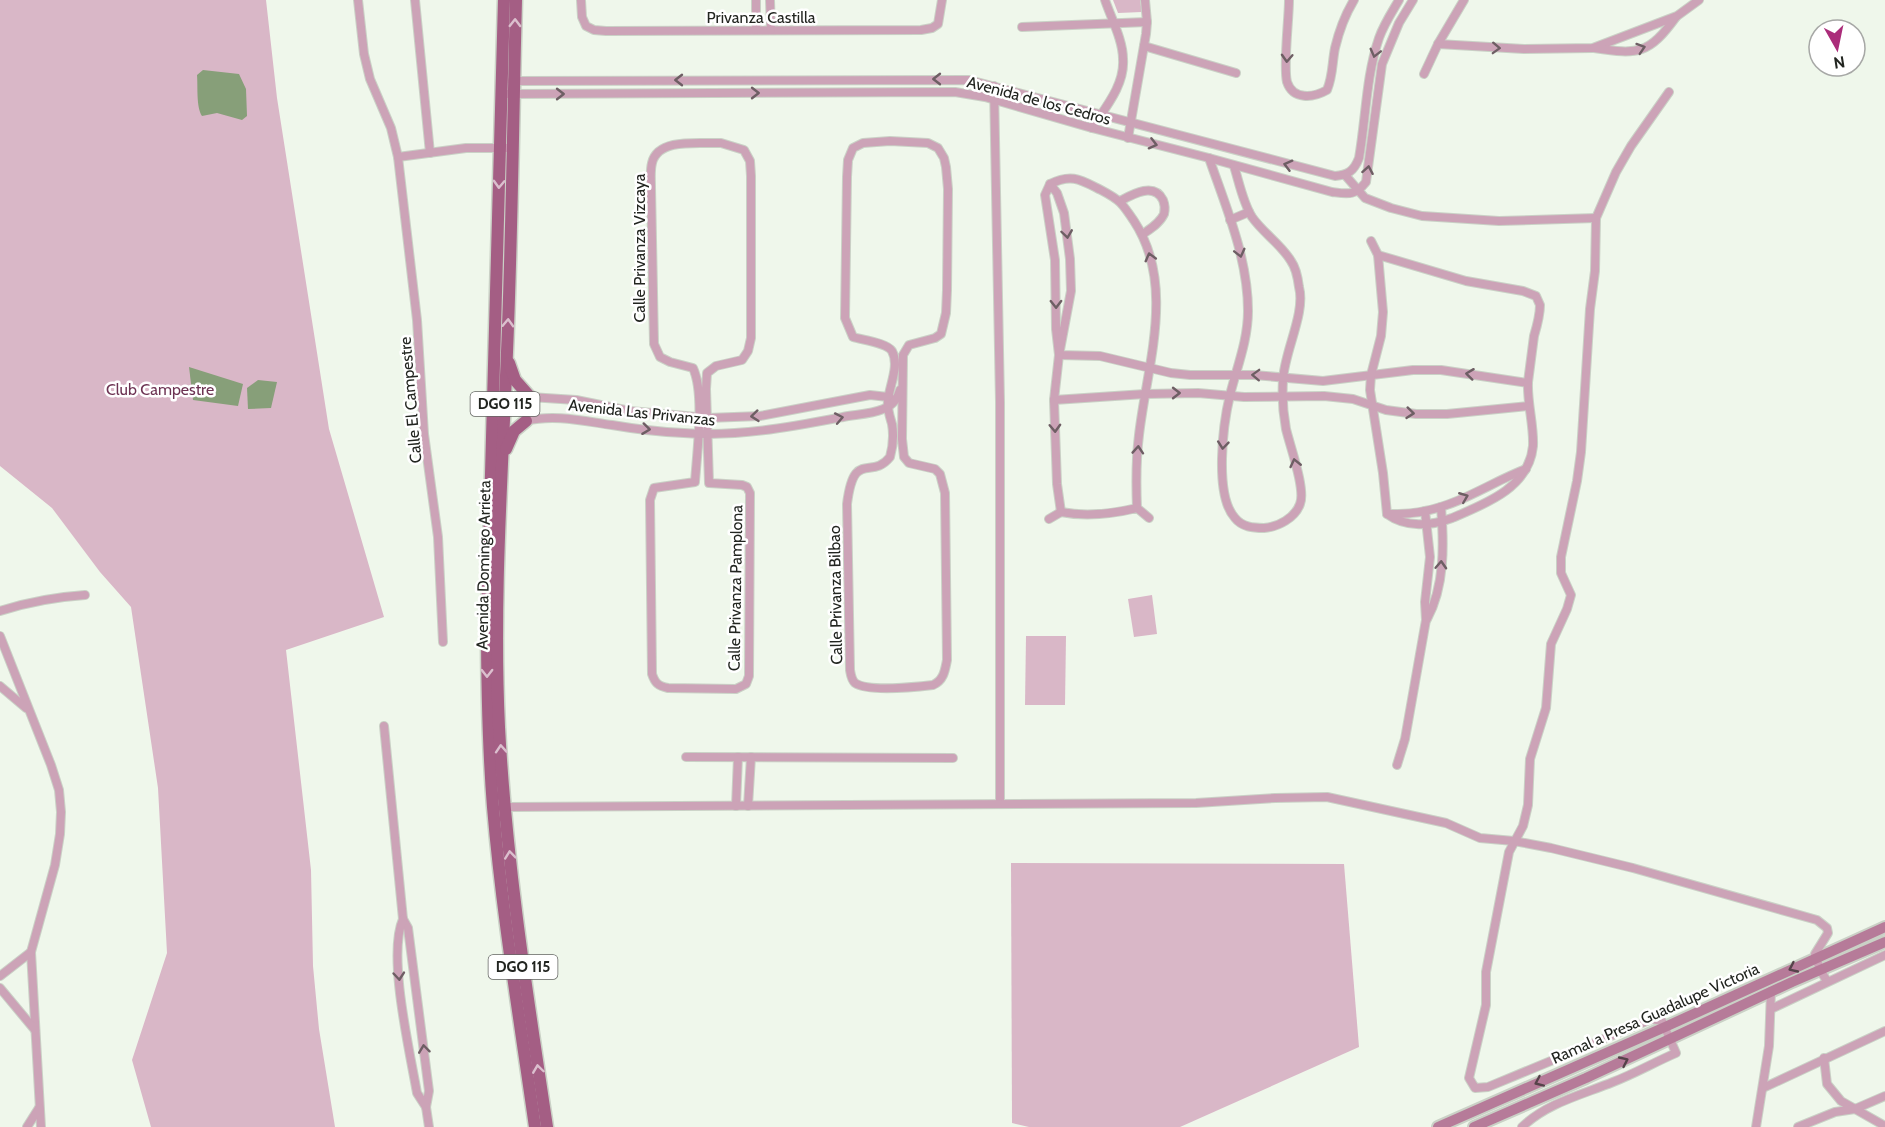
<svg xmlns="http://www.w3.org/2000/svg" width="1885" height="1127" viewBox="0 0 1885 1127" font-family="Cabin,sans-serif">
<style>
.green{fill:#d9b7c7}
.water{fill:#879f79}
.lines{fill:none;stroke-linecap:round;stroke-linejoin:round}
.minor-casing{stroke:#cad1c6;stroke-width:10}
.secondary-casing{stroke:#cad1c6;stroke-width:14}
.primary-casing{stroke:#cad1c6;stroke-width:15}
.minor{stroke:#cca3b7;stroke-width:8}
.secondary{stroke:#b67b99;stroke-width:10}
.primary{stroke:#a45e84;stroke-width:12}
.oneway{stroke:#dbbfce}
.oneway2{stroke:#6e5e64}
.oneway3{stroke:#56434a}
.labels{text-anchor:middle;stroke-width:5;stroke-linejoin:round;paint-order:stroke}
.shield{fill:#fff;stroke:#646663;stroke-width:1.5}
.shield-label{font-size:15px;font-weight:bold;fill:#222520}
.street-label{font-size:16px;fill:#222520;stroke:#fff}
.park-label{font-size:16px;fill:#6d3353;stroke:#fff}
</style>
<rect width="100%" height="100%" fill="#eff7eb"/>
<g class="green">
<polygon points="0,0 266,0 277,98 329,429 384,617 286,650 311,870 313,966 319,1029 335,1127 151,1127 132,1060 167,953 158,788 131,607 100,572 52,508 0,466"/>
<polygon points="1113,0 1140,0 1142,12 1118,13"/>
<polygon points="1152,595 1157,634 1134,637 1128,599"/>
<polygon points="1026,636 1066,636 1065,705 1025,705"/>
<polygon points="1011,863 1344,864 1359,1047 1180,1127 1029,1127 1012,1123"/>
</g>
<g class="water">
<path d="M203,70L239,74L246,89L247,116L242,120L217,113L202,116C196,107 198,86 197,75Z"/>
<polygon points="189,367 243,384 238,406 193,400"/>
<polygon points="258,380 277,382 271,408 248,409 247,388"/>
</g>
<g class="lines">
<defs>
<g id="minor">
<polyline points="358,0 364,54 370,79 391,128 398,157 417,320 424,434 438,537 443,642"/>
<polyline points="415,0 430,153"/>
<polyline points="581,0 582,17 586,26 594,30 606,31 921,30 932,28 938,24 942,0"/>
<polyline points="756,0 756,30"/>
<polyline points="770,0 771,30"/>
<path d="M1289,0C1289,19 1283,66 1287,82C1293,100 1313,98 1327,90C1333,76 1332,63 1335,48C1339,31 1345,15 1354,0"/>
<polyline points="1022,27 1147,22"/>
<polyline points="1438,44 1524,49 1593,48 1677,16 1699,0"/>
<polyline points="1144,46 1236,73"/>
<path d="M1594,48C1639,55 1649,54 1676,17"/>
<polyline points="1424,74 1438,44 1464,0"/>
<path d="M512,81L969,80L1335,176C1348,175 1354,171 1359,158C1366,118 1366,76 1379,38C1384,24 1392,12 1399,0"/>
<polyline points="994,86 1000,402 1000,804"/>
<path d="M502,94L955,92L985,97L1092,128L1209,158L1332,192C1348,194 1355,196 1366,182L1382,64L1399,23L1413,0"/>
<path d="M1092,128C1105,108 1125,85 1123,59C1123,40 1111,18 1105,0"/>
<polyline points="1128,138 1146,34 1147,22 1145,0"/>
<path d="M890,141L928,143L938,148L944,158L946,167L948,189L947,290L946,313L941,334L935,338L909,345L903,355L902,439L904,457L909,463L935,469L940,474L945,493L947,660C945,670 944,680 933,685C916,687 868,692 855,683C851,679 851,675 850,670L847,504C854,448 871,481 890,457C893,446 894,435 892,424C890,417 887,409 888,401C889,386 900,366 892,351C887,343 863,340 853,337L845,318L847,177L848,160L853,148L863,143Z"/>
<path d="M721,143L744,150L750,161L751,176V338L748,351L742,360L716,366L707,373L706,389L709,483L742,485L747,487L750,493L749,676L746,684L736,689L668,688C658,686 655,683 652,674L650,500L654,488L695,482C697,452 705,394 693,368L670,362L660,357L654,344L651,187C651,180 650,171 652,163C658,137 701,144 721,143Z"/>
<polyline points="398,157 466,148 513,148"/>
<path d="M1209,158C1226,207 1248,258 1248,311C1248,340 1237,367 1230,395C1223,424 1214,495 1235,518C1242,527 1253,528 1264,528C1278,527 1295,518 1300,504C1306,490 1290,446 1286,429C1283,413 1282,396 1283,380C1284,352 1306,313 1299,287C1298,279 1296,268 1291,261C1281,244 1263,233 1252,217C1243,203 1239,182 1234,166"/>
<polyline points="1345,175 1365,198 1391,208 1422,216 1499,221 1596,218"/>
<polyline points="1050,184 1045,195 1055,260 1056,329 1059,355 1100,356 1171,373 1190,375 1254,375 1323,381 1413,370 1441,370 1528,383"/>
<path d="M1120,201C1133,194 1154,182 1163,200C1165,205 1165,210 1164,214C1160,223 1150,229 1143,234"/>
<polyline points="1230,220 1249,212"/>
<polyline points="1371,241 1378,255"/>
<path d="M1378,255L1466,281L1523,291L1536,296L1540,305C1540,316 1537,326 1534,336C1532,351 1530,367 1528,382C1527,403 1534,425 1533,446C1529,488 1485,504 1452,518C1431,526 1406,528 1387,514L1383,473L1370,390L1371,375L1381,336L1383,312Z"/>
<polyline points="530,397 576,400 630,411 708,418 760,416 870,395 888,397 892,400"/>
<polyline points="1054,400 1145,394 1198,393 1244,397 1324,396 1353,399 1386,410 1416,414 1447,414 1528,406"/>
<polyline points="532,419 532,398"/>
<path d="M526,421C554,414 583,421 612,425C635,429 660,432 684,433C738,437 790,427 843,417C863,413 894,415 900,390"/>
<path d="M1137,508C1112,514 1087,517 1061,512L1057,484L1054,400L1059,355L1071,291L1070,259L1064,213L1057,193L1050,184C1072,173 1081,180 1101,190C1120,200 1122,203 1134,221C1176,285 1147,365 1139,435C1136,459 1136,484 1137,508L1149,518"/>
<path d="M1387,514C1399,514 1413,514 1425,511C1461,504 1492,482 1526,469"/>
<polyline points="1049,519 1061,512"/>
<path d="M0,611C28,602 55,597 85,595"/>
<path d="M1427,619C1445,586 1444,544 1441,507"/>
<polyline points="0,636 51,765 59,790 61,812 60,834 55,865 31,952 41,1127"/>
<polyline points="0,686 26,708"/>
<polyline points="384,726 403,919 408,928 429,1091 426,1107 429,1127"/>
<polyline points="686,757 953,758"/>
<polyline points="1397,765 1405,739 1426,620 1425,602 1430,557 1425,511"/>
<polyline points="736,806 738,757"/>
<polyline points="748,806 751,757"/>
<polyline points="503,807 1196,803 1275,798 1327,797 1446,823 1480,838 1514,841 1551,848 1633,868 1817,920 1827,928 1828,933 1815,954 1820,970 1827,981"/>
<path d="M403,919C387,955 410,1052 417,1093L426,1107"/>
<polyline points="0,976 31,952"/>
<polyline points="0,988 35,1030"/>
<polyline points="1771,1009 1885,955"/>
<polyline points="1824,1058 1827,1084 1841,1101 1885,1126"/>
<polyline points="1763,1088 1885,1031"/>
<polyline points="27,1127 39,1108"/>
<path d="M1522,1127C1547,1103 1581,1095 1613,1082C1634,1074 1655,1062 1676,1053L1662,1021L1652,1019L1488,1087L1475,1088L1469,1078L1486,1005V972L1509,852L1523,826L1528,805L1530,759L1546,708L1551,644L1567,609L1571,595L1561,573V557L1577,481L1581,452L1590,309L1595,271L1596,218L1616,172L1631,146L1669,92"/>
<polyline points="1756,1127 1769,1046 1771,991"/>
<polyline points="1798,1127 1835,1112 1855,1109 1885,1096"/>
</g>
<g id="secondary">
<polyline points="1438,1127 1665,1027 1885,927"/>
<polyline points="1474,1127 1586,1078 1792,982 1885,942"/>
</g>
<g id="primary">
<path d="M504,0L487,620C487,683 488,745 493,807C502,914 520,1021 535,1127"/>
<path d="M516,0C513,117 512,235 507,352C502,477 493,602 499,727C506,861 527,994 547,1127"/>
<polyline points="509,363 515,380 530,397"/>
<polyline points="506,449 514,431 526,421"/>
</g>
</defs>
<use href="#minor" class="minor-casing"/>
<use href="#secondary" class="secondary-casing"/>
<use href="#primary" class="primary-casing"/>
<use href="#minor" class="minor"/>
<use href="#secondary" class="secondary"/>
<use href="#primary" class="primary"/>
</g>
<defs><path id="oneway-chevron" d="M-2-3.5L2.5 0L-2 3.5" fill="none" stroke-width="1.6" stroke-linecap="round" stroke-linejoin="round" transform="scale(1.5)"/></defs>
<g class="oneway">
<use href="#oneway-chevron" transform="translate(515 23) rotate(-89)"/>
<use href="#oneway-chevron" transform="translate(499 184) rotate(92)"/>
<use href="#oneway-chevron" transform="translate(508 323) rotate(-88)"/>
<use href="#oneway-chevron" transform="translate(487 673) rotate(90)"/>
<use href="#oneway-chevron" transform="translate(501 749) rotate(-94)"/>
<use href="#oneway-chevron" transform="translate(510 855) rotate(-96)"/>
<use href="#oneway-chevron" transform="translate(538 1069) rotate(-98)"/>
</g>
<g class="oneway2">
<use href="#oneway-chevron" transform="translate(1496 48) rotate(2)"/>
<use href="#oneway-chevron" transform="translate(1641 48) rotate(-18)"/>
<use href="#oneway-chevron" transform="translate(1375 53) rotate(104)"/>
<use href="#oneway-chevron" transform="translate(1287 58) rotate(93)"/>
<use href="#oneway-chevron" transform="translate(937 79) rotate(180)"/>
<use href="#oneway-chevron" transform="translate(679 80) rotate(180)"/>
<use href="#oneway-chevron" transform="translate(755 93)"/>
<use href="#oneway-chevron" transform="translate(560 94)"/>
<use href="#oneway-chevron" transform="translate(1153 144) rotate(14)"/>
<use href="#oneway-chevron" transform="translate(1288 165) rotate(-165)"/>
<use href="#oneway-chevron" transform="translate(1368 170) rotate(-80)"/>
<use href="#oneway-chevron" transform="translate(1067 234) rotate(82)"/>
<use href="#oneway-chevron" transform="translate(1240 253) rotate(76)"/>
<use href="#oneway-chevron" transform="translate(1150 257) rotate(-105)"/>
<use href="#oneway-chevron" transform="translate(1056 304) rotate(89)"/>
<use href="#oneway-chevron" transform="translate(1470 374) rotate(-173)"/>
<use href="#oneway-chevron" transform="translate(1256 375) rotate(-178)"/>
<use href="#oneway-chevron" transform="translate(1176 393)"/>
<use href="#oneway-chevron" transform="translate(1410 413) rotate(6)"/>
<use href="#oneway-chevron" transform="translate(755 416) rotate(174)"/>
<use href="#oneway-chevron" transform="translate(839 418) rotate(-11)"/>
<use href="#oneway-chevron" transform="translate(1055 428) rotate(88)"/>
<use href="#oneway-chevron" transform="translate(646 429) rotate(7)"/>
<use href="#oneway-chevron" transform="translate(1223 445) rotate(96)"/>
<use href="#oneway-chevron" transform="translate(1138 450) rotate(-86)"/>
<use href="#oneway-chevron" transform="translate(1295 463) rotate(-103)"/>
<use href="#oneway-chevron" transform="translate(1464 497) rotate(-22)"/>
<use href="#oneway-chevron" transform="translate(1441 565) rotate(-87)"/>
<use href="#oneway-chevron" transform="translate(399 976) rotate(85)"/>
<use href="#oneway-chevron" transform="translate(424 1049) rotate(-97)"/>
</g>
<g class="oneway3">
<use href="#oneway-chevron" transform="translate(1793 968) rotate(155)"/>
<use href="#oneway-chevron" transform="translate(1624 1061) rotate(-25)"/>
<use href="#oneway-chevron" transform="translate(1539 1082) rotate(156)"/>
</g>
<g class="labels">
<g class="shield">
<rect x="470.5" y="392" width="69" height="24" rx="4.5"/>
<rect x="488.5" y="955" width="69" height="24" rx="4.5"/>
</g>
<g class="shield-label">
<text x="505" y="409">DGO 115</text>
<text x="523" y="972">DGO 115</text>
</g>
<g class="street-label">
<text x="761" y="23">Privanza Castilla</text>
<text transform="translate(1039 100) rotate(15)" y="6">Avenida de los Cedros</text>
<text transform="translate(639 248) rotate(-90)" y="6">Calle Privanza Vizcaya</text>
<text transform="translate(410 400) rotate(-95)" y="6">Calle El Campestre</text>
<text transform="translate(642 412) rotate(6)" y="6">Avenida Las Privanzas</text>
<text transform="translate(483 565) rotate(-89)" y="6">Avenida Domingo Arrieta</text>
<text transform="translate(735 588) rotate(-89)" y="6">Calle Privanza Pamplona</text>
<text transform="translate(835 595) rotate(-91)" y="6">Calle Privanza Bilbao</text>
<text transform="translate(1655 1013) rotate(-24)" y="6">Ramal a Presa Guadalupe Victoria</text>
</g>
<g class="park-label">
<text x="160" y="395">Club Campestre</text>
</g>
</g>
<g transform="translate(1837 48) rotate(171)"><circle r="28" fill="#ffffff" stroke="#a7a8a6" stroke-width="1.5"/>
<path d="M0-4.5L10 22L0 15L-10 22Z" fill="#ab2c7a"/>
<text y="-9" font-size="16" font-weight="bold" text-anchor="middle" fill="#222520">N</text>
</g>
</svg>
